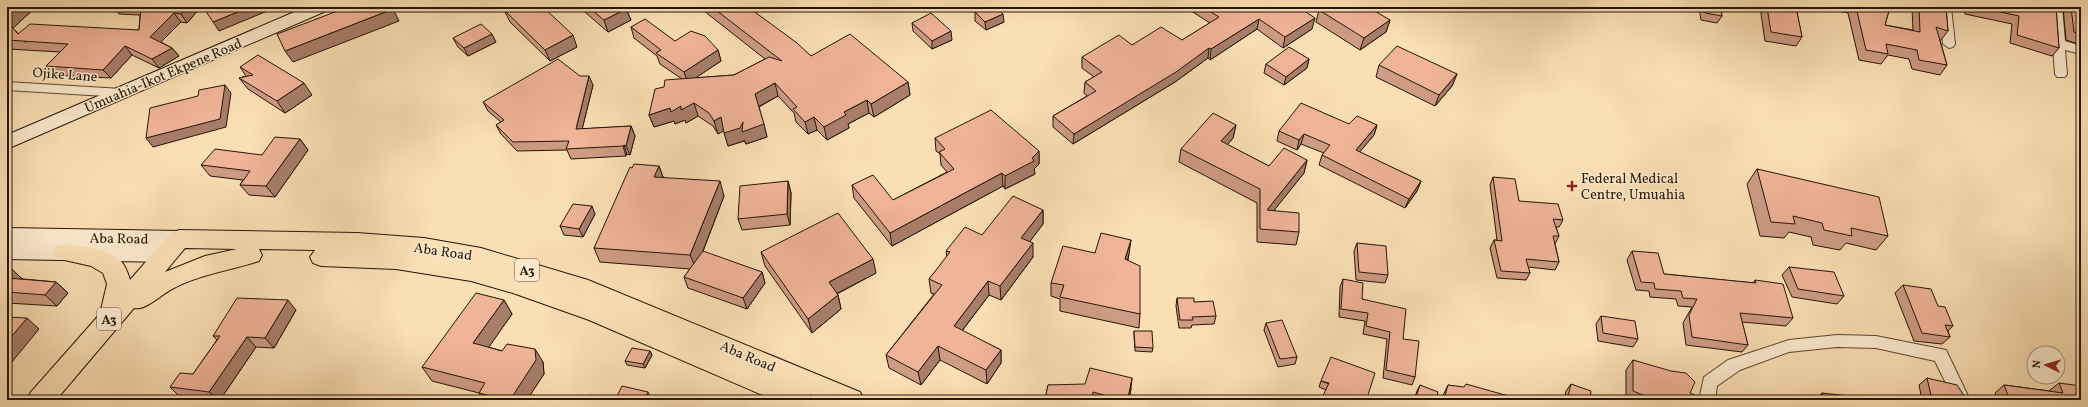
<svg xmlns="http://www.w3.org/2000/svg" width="2088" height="407" viewBox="0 0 2088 407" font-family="Vollkorn,serif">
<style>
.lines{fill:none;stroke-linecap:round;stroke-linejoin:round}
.street-casing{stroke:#5a4831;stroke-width:2}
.secondary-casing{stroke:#241505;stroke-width:2}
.primary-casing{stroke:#241505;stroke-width:2}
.street{fill:#fceace;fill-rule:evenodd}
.secondary{fill:#fceace;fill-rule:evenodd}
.primary{fill:#fbdfb4;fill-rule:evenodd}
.wall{fill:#ce9b84;stroke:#241505}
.shaded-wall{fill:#a87e6b;stroke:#241505}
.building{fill:#f0b499;stroke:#241505}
.poi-dot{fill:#8f2418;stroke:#fceace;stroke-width:1.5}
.labels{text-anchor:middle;stroke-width:3;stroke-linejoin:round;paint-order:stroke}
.shield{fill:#fceace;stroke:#655541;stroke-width:1}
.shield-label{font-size:13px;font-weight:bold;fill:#241505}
.street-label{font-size:14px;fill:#241505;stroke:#fceace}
.poi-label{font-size:14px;fill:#241505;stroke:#fceace;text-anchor:start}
</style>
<rect width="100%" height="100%" fill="#fbdfb4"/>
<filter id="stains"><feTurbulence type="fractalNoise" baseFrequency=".005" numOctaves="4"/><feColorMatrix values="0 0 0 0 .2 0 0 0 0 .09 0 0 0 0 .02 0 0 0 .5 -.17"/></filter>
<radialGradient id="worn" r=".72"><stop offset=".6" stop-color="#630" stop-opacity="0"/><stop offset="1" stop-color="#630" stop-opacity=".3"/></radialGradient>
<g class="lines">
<defs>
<g id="street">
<polygon points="1939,7 1951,7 1955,44 1953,47 1949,48 1943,44"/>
<polygon points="2050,7 2062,7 2065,41 2081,46 2081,54 2065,50 2067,74 2065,77 2057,77 2055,74"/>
<polygon points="7,82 122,89 127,90 128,93 127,96 122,97 7,90"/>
<polygon points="1837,335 1876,336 1946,350 1970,400 1954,400 1935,361 1876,348 1837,347 1789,352 1740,370 1717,386 1715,400 1699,400 1704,377 1728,360 1789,340"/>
</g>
<g id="secondary">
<polygon points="306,7 328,7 326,11 7,149 7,135"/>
<polygon points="7,228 179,231 186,234 189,239 186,244 179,247 167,246 174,249 177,254 174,259 167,262 7,259"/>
</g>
<path id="primary" d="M179,230L357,233L424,238L481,248L588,280L860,392L864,400H824L810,394L813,400H774L589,320L513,293L471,281L396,269L321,266L313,263L310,257L315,250L259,249L262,255L259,261C229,271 200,274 172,289C162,294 145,311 134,308L56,400H27L31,392L100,314L107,284L103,273L91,266L56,258L53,252L56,246C70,241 108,250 120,260C125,265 128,273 130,280L171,233ZM185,248L237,249L205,256L165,272Z"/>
</defs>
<use href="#street" class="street-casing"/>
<use href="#secondary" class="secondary-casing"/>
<use href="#primary" class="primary-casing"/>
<use href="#street" class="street"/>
<use href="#secondary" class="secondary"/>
<use href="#primary" class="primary"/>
</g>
<g class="wall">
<polygon points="7,7 36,7 13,28 18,34 139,30 140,15 119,14 115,8 99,7 201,7 187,23 181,22 161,42 172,48 179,56 159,68 132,55 111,78 54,75 46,66 60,52 8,49 7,50"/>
<polygon points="579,7 625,7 626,9 631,20 608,32"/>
<polygon points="699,7 748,7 811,56 908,82 910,95 874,117 869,113 848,124 849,128 827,140 817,130 808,134 796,122 794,113 778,96 759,107 767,137 746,144 744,140 744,141 728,146 724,130 718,134 713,126 698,116 686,123 685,120 675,124 674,121 654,127 649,115 664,87 682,79 660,64 657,56 634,38 631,27 675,41 718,50 721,61 695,78 734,75 765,59"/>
<polygon points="1188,7 1230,7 1232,9 1312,29 1283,48 1257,29 1210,60 1208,58 1175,82 1073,144 1053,127 1053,116 1087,96 1084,93 1085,82 1094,77 1082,68 1082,57 1132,45 1182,40 1210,23 1188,9"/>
<polygon points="1699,7 1720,7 1722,16 1717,23 1701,20"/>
<polygon points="1760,7 1796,7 1802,37 1796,46 1765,41"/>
<polygon points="1817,7 1890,7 1885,25 1913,30 1912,7 1946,7 1948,31 1941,40 1940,40 1947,65 1940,75 1912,69 1909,59 1888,55 1881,64 1859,60 1848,13"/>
<polygon points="1964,7 2056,7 2059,48 2052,56 2010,43 2012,24 1965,14"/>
<polygon points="2063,7 2081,7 2081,45 2066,40"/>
<polygon points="504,10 577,47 550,61 510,22"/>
<polygon points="1319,10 1390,20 1386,32 1360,50 1316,22"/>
<polygon points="975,12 1004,22 986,30 975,21"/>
<polygon points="912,23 952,40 932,49 913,31"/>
<polygon points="453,38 496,42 468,56 458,47"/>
<polygon points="1309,59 1307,68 1284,85 1264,73 1266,64"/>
<polygon points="1379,65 1457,74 1452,86 1435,106 1376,77"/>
<polygon points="240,67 312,95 285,113 248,89 239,78 246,76"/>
<polygon points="580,76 593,85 582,129 631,126 635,136 630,155 627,154 626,156 571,159 567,150 517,151 501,134 496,125 501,122 488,111 483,102"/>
<polygon points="1349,124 1377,125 1374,135 1359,152 1421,181 1417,191 1405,208 1319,165 1322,155 1324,153 1301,144 1297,150 1277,141 1279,131"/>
<polygon points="1236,125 1233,138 1227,145 1269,166 1307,160 1304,173 1274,210 1299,232 1296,245 1257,242 1257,203 1179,162 1181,149"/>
<polygon points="935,138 1039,151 1039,164 1034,169 1035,174 1005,189 1003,186 892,246 854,198 852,185 893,200 947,172 941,165 940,154 936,151"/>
<polygon points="300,139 308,150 275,197 249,195 240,185 243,180 210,176 201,165 262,155"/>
<polygon points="659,166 663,177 724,196 702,254 762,272 765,283 747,309 688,288 684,277 690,269 600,262 594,248"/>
<polygon points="1757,169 1888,236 1876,250 1846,243 1840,250 1813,245 1811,237 1789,232 1784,238 1760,236 1747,184"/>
<polygon points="1493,177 1519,201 1563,220 1559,227 1556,227 1559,236 1555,244 1559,262 1555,270 1528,267 1530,273 1526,280 1497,278 1490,248 1494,240 1497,240 1490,185"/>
<polygon points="788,181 791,193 790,225 742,230 738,219"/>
<polygon points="1043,210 1043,224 1030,241 1033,257 1001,300 989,295 962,331 1001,350 1001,363 987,384 940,360 921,385 889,368 886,355 934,294 931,293 929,279 947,257 946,251 982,235"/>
<polygon points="595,214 583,237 564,235 560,226"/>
<polygon points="1357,243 1388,275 1385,283 1356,280 1354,251"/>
<polygon points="1632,251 1664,274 1753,283 1755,280 1793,318 1786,326 1742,322 1748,345 1742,352 1686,345 1683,323 1692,307 1678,306 1676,299 1650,297 1649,291 1636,290 1627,260"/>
<polygon points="761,252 876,273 837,294 838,295 841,309 812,333 765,266"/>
<polygon points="1095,253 1129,254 1128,260 1140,314 1139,328 1060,311 1060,299 1051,296 1051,283"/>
<polygon points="1789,267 1844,296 1837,304 1792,297 1782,275"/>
<polygon points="7,268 23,279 56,282 68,293 57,306 7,303"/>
<polygon points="1343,279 1403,339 1415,377 1412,385 1383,378 1387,339 1363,334 1365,321 1339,317 1340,287"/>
<polygon points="1903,285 1938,306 1953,326 1948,331 1950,337 1942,344 1914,341 1895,293"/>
<polygon points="1177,298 1194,302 1216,316 1214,324 1192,325 1191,328 1179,328 1176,306"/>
<polygon points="504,300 512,314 488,347 543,362 544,374 529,396 549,400 484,400 479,393 432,381 422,367"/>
<polygon points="296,310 274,348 256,347 220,400 209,400 180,397 170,387 193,374 217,340 213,336"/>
<polygon points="1601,316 1638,339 1633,347 1598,341 1596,324"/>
<polygon points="1266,323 1297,357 1295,364 1278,367 1264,330"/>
<polygon points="1134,331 1153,348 1152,352 1135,351 1134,335"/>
<polygon points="650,351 652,355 645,368 627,365 625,361"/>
<polygon points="1633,360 1690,393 1704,400 1626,400 1626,370"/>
<polygon points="1927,378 1965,400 1922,400 1919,385"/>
<polygon points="1321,381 1367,398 1326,390 1319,387"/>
<polygon points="2059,383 2081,400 1998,400 1995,393 2004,385 2050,391 2050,390"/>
<polygon points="1571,384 1590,400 1564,400 1566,391"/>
<polygon points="1048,385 1131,389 1129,399 1134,400 1045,400"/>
<polygon points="1420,385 1436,400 1414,400 1417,391"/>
<polygon points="1448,385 1519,400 1441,400"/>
<polygon points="1822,393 1850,400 1820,400 1818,397"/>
</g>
<g class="shaded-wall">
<polygon points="18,7 36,7 13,28 26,43 7,21 7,17"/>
<polygon points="187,7 201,7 187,23 181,14"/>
<polygon points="250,7 277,7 219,31 213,22"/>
<polygon points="393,9 399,21 293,62 285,51"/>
<polygon points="626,9 631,20 608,32 604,20"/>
<polygon points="174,13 181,22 157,46 150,37"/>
<polygon points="1003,14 1004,22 986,30 985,22"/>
<polygon points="1315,18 1312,29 1283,48 1285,37"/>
<polygon points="1259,19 1257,29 1210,60 1211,49"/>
<polygon points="1390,20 1386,32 1360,50 1364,38"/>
<polygon points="951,31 952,40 932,49 932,41"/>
<polygon points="492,34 496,42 468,56 464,48"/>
<polygon points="573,35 577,47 550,61 545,50"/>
<polygon points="125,46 132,55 111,78 103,70"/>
<polygon points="172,48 179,56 159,68 152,59"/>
<polygon points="1209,48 1208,58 1175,82 1073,144 1074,134"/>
<polygon points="718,50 721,61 688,83 684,72"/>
<polygon points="1309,59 1307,68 1284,85 1286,77"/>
<polygon points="1457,74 1452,86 1435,106 1439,95"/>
<polygon points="589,76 593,85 580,138 576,129"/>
<polygon points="908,82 910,95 874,117 871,104"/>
<polygon points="304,83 312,95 285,113 277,101"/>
<polygon points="775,83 778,96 758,107 755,94"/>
<polygon points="225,85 231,93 226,127 153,147 146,138"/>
<polygon points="867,100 869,113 848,124 849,128 827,140 824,127 844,112"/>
<polygon points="694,103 698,116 686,123 685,120 675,124 674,121 654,127 649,115 670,108"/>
<polygon points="721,117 725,130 718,134 714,121"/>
<polygon points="814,117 817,130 808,134 805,122"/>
<polygon points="743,122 764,124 767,137 746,144 744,140 744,141 728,146 724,133"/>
<polygon points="1236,125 1233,138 1219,155 1221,141"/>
<polygon points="1377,125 1374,135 1353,160 1356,150"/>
<polygon points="631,126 635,136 630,155 626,146"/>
<polygon points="1304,134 1301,144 1297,150 1299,140"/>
<polygon points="300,139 308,150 275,197 266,186"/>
<polygon points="624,145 627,154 626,156 623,146"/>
<polygon points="1039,151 1039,164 1034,169 1035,174 1005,189 1005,176 1032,158"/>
<polygon points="1307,160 1304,173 1264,223 1267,210"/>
<polygon points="659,166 664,180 654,177"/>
<polygon points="1002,173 1003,186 892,246 890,233"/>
<polygon points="720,181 724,196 696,269 690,255"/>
<polygon points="788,181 791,193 790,225 787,214"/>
<polygon points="1421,181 1417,191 1405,208 1409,199"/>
<polygon points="592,206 595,214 583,237 579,229"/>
<polygon points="1043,210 1043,224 1022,252 1021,238"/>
<polygon points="1131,240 1129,254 1124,273 1125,259"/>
<polygon points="1033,243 1033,257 1001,300 1000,286"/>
<polygon points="873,259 876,273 832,296 829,282"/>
<polygon points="11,268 23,280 7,281 7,273"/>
<polygon points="762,272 765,283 747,309 743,298"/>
<polygon points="988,281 989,295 955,340 954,326"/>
<polygon points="56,282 68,293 57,306 45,295"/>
<polygon points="838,295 841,309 812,333 808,319"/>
<polygon points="288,300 296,310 274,348 265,338"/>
<polygon points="504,300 512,314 482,357 473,343"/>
<polygon points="27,318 39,329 7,368 7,342"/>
<polygon points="247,337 256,347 220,400 218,400 209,392"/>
<polygon points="938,346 940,360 921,385 918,372"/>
<polygon points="535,349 543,362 544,374 527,400 510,400"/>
<polygon points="1001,350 1001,363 987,384 986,370"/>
<polygon points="650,351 652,355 645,368 643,364"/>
<polygon points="1132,378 1131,389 1129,400 1127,400"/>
<polygon points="648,392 652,400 644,400"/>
</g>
<g class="building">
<polygon points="7,7 18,7 7,17"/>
<polygon points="138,7 187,7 181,14 174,13 150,37 172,48 152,59 125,46 103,70 46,66 68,44 7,40 7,21 18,34 30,24 139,30 141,7"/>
<polygon points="203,7 250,7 213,22"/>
<polygon points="348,7 391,7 393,9 285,51 277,34"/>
<polygon points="510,7 543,7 573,35 545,50 504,10"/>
<polygon points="588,7 625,7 626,9 604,20"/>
<polygon points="712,7 748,7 797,43 811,56 850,34 908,82 871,104 867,100 844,112 846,115 824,127 814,117 805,122 793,109 797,107 775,83 755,94 764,124 742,132 743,122 740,128 724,133 721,117 714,121 709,113 694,103 681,110 681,106 671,112 670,108 649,115 655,89 664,87 665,80 734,75 769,57 782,61"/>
<polygon points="986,7 996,7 1003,14 985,22 975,12"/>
<polygon points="1203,7 1230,7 1232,9 1235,7 1298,7 1315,18 1285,37 1259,19 1211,49 1209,48 1176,72 1074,134 1053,116 1096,91 1085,82 1102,72 1082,57 1119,35 1132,45 1161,27 1182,40 1219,17"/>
<polygon points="1324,7 1368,7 1390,20 1364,38 1319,10"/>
<polygon points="1704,7 1720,7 1722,16 1705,13"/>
<polygon points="1767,7 1796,7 1802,37 1771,32"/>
<polygon points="1856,7 1890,7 1885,25 1920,32 1919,7 1946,7 1948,31 1936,27 1947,65 1919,60 1917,50 1886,44 1888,54 1866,50"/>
<polygon points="1978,7 2056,7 2059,48 2017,35 2019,16"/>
<polygon points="2071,7 2081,7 2081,34 2074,32"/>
<polygon points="931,13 951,31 932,41 912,23"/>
<polygon points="645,19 675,41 691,31 705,36 718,50 684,72 656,53 661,50 631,27"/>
<polygon points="481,24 492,34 464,48 453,38"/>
<polygon points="1397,46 1457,74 1439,95 1379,65"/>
<polygon points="1289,47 1309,59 1286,77 1266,64"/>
<polygon points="258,55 304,83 277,101 239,78 253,75 240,67"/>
<polygon points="558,59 580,76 589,76 576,129 631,126 626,146 624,145 623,146 566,149 569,141 513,142 496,125 504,120 483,102"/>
<polygon points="225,85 220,119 146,138 150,108 198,96 199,90"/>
<polygon points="1301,103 1349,124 1357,116 1377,125 1356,150 1421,181 1409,199 1322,155 1330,145 1304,134 1299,140 1279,131"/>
<polygon points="991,110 1039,151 1032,158 1034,161 1005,176 1002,173 890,233 852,185 873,175 893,200 954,169 939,152 945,149 935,138"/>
<polygon points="1213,113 1236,125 1221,141 1269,166 1284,148 1307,160 1267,210 1299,213 1299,232 1260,229 1260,189 1181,149"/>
<polygon points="275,137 300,139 266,186 240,185 250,171 201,165 215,149 262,155"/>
<polygon points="634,164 659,166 654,177 720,181 690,255 594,248 630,167 632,168"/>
<polygon points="1757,169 1879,197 1888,236 1851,228 1852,236 1824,230 1822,223 1793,216 1795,224 1771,222"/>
<polygon points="1493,177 1515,179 1519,201 1558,204 1563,220 1553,219 1559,236 1553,236 1559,262 1526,259 1530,273 1501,271 1494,240 1502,241"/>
<polygon points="788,181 787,214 738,219 740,186"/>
<polygon points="1013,196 1043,210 1021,238 1033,243 1000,286 988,281 954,326 1001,350 986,370 938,346 918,372 886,355 942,285 929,279 950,252 946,251 965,227 982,235"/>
<polygon points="573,204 592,206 579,229 560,226"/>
<polygon points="838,213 873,259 829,282 838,295 808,319 761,252"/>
<polygon points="1101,233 1131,240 1125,259 1140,266 1140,314 1060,297 1064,285 1051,283 1063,246 1095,253"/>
<polygon points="1357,243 1386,246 1388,275 1359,272"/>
<polygon points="703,251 762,272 743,298 684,277"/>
<polygon points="1632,251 1658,253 1664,274 1756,283 1755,280 1783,284 1793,318 1740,313 1748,345 1692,337 1689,315 1697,299 1683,298 1681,291 1655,289 1654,283 1641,282"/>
<polygon points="1789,267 1834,272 1844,296 1798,289"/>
<polygon points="7,268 11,268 7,273"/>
<polygon points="7,278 56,282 45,295 7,292"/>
<polygon points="1343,279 1363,283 1362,299 1406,309 1403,339 1419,341 1415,377 1386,370 1390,332 1366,326 1368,313 1341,309"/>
<polygon points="1903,285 1931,289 1938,306 1945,307 1953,326 1945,325 1950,337 1922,333"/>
<polygon points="476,293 504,300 473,343 502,351 507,344 535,349 536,360 510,400 507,400 479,393 485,383 422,367"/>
<polygon points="237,298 288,300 265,338 247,337 209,392 170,387 180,373 193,374 220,336 213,336"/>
<polygon points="1177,298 1194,298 1194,302 1213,301 1216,316 1192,317 1193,320 1180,320"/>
<polygon points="1601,316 1635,321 1638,339 1603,333"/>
<polygon points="7,317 27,318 7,342"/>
<polygon points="1282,320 1297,357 1280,359 1266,323"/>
<polygon points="1134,331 1152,331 1153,348 1135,347"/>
<polygon points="632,348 650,351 643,364 625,361"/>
<polygon points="1331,357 1375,373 1367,398 1370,400 1321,400 1329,383 1321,381"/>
<polygon points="1633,360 1671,371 1686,373 1695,382 1690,393 1704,399 1704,400 1655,400 1633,391"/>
<polygon points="1090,368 1132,378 1128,398 1134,400 1122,400 1093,392 1092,400 1048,400 1045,399 1048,385 1085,384"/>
<polygon points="1927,378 1957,385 1963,394 1965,400 1932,400"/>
<polygon points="2059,383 2081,386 2081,400 2010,400 2004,385 2063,393"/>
<polygon points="1466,384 1519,399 1519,400 1450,400 1444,399 1448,385 1464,387"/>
<polygon points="1571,384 1591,391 1590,400 1567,400"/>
<polygon points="1420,385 1438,392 1436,400 1415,400"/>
<polygon points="622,386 648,392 644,400 645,400 615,400"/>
<polygon points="1822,393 1849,396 1850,400 1825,400"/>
<polygon points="523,395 549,400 521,400"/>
<polygon points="590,395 614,400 588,400"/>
<polygon points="974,398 979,400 973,400"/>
</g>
<path class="poi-dot" d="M1570 180h4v4h4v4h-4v4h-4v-4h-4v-4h4z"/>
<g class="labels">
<g class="shield">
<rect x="515" y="259" width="24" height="22" rx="3"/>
<rect x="97" y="308" width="24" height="22" rx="3"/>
</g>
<g class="shield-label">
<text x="527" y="275">A3</text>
<text x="109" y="324">A3</text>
</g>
<g class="street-label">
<text transform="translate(65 74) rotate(4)" y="5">Ojike Lane</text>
<text transform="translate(163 75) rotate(-23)" y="5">Umuahia-Ikot Ekpene Road</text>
<text transform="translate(119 238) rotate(1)" y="5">Aba Road</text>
<text transform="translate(443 251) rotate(8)" y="5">Aba Road</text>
<text transform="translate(748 356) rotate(23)" y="5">Aba Road</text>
</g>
<g class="poi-label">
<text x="1581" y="183">Federal Medical<tspan x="1581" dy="16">Centre, Umuahia</tspan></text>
</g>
</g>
<rect width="2088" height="407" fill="none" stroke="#fbdfb4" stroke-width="24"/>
<rect x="8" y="8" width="2072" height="391" fill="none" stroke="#241505" stroke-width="2"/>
<rect x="12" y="12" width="2064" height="383" fill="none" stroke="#241505"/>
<g transform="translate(2046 365) rotate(275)"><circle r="19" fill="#fceace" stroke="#a6957e"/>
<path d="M0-3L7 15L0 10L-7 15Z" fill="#8f2418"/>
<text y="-6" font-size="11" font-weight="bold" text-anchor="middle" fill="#241505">N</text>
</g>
<rect width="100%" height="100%" filter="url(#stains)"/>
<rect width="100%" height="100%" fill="url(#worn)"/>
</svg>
